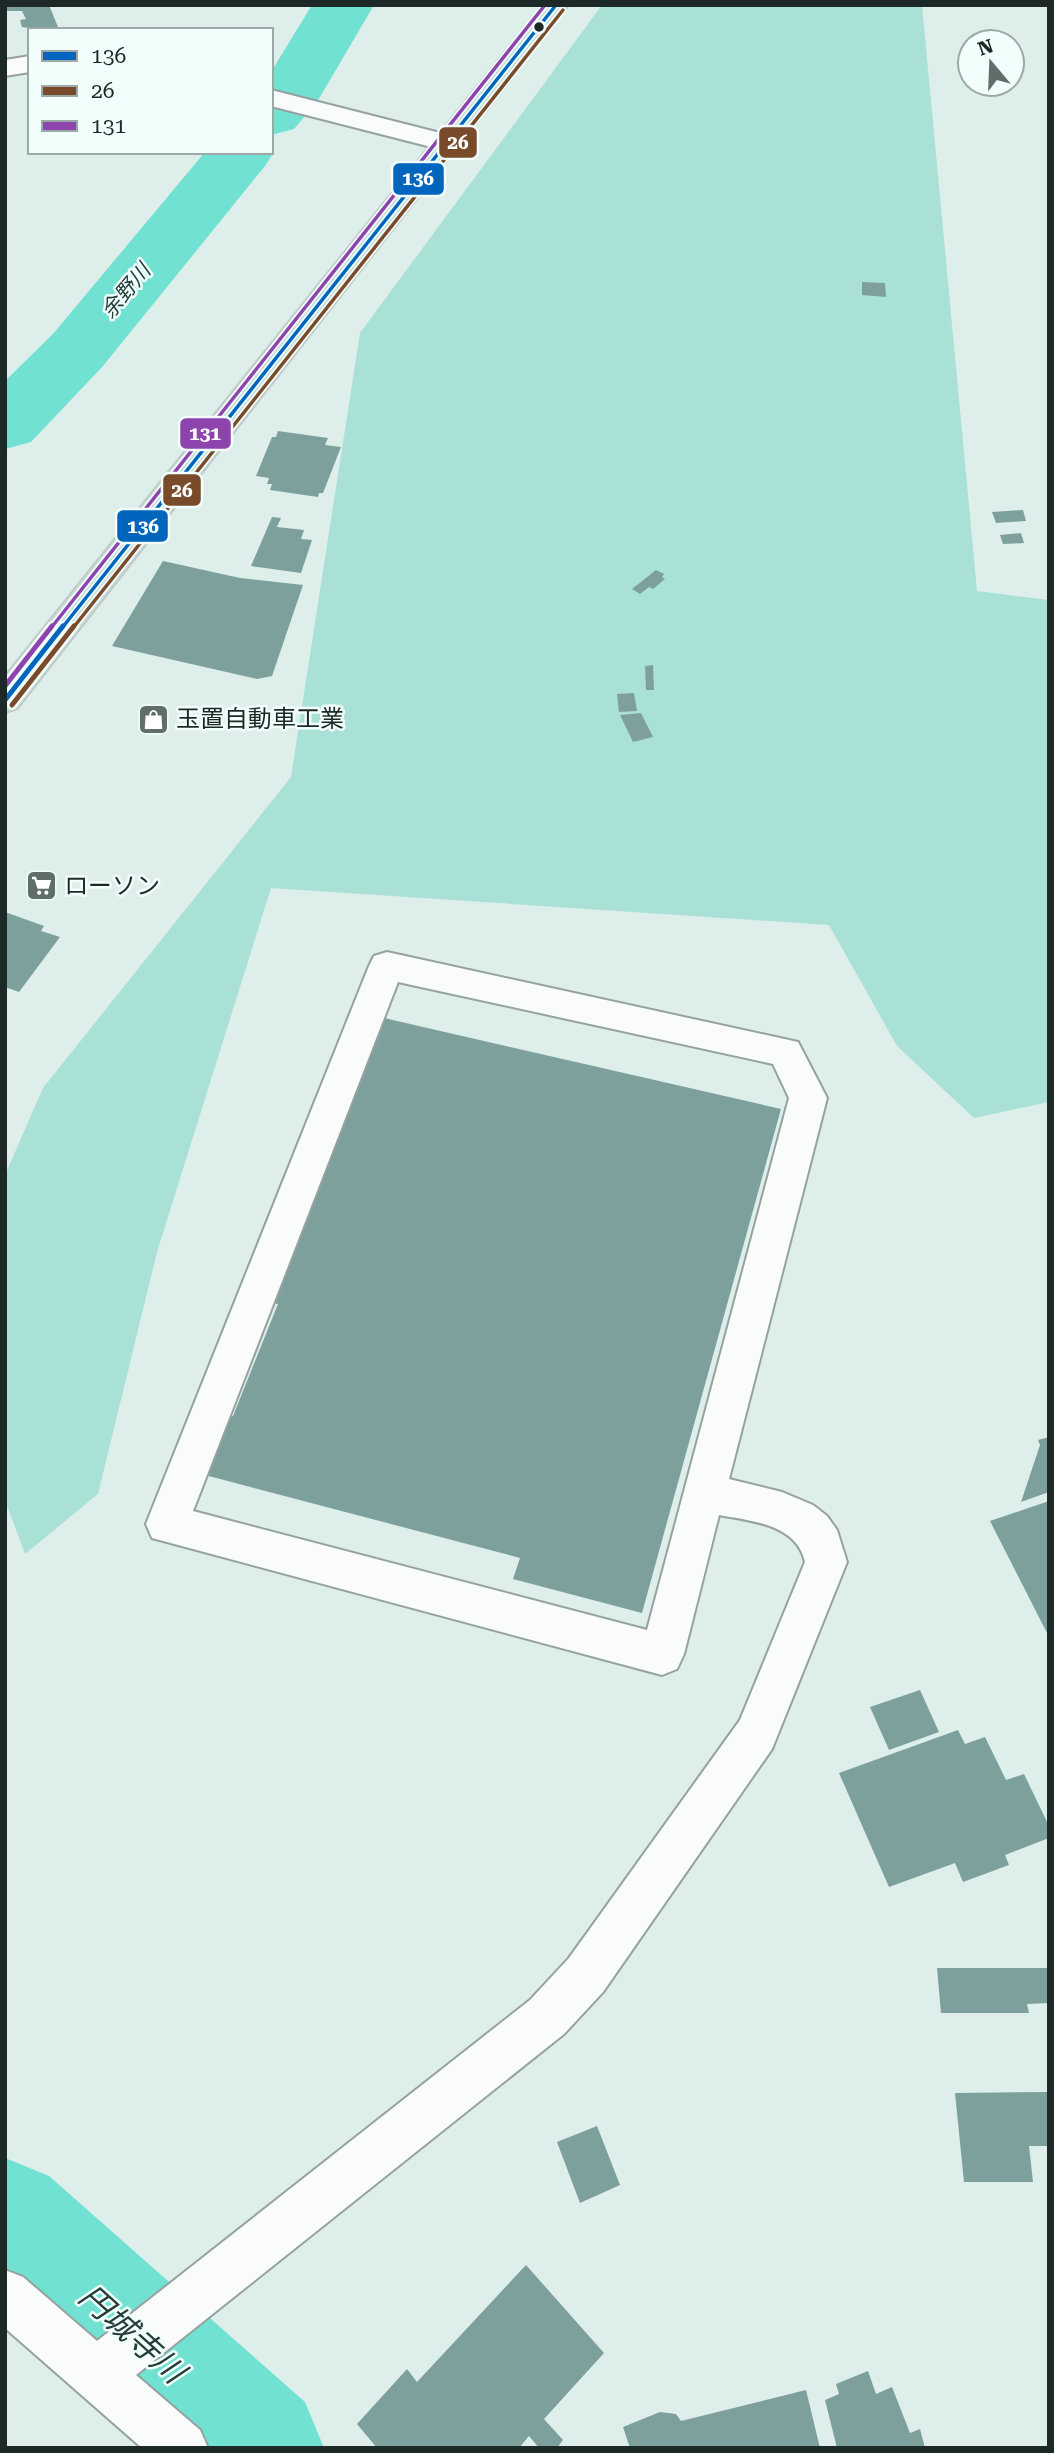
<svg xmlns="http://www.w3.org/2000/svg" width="1054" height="2453" viewBox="0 0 1054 2453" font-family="'Roboto Serif','Noto Sans JP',serif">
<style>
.green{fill:#a9e1d7}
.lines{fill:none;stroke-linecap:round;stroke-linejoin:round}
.river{fill:#71e1d1;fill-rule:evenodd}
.building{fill:#7ea09c}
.minor-casing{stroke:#95a29f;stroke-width:4}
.highway-casing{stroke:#c2cac8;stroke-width:4}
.minor{fill:#fafcfc;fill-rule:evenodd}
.highway{fill:#c9dedb;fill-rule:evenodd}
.bus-1-far1-casing{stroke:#f1fefb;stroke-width:7}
.bus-1-casing{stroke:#f1fefb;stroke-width:10}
.bus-2-far1-casing{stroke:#f1fefb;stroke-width:7}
.bus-2-casing{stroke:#f1fefb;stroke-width:10}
.bus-3-far1-casing{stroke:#f1fefb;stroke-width:7}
.bus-3-casing{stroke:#f1fefb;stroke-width:10}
.bus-1-far1{stroke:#0065bd;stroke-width:3.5}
.bus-1{stroke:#0065bd;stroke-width:5}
.bus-2-far1{stroke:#7a4b2a;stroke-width:3.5}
.bus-2{stroke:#7a4b2a;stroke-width:5}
.bus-3-far1{stroke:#8e44ad;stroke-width:3.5}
.bus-3{stroke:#8e44ad;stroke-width:5}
.bus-dot{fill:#1d2926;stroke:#f1fefb;stroke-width:2.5}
.labels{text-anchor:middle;stroke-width:5;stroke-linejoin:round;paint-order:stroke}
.far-water-label{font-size:21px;font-style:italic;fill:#243d39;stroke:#f1fefb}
.poi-label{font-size:24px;fill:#1d2926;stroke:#f1fefb;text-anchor:start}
.near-water-label{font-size:32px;font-style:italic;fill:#243d39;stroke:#f1fefb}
.line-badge{stroke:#f1fefb;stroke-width:2.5}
.badge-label{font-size:19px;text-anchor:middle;font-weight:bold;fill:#fff}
</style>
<rect width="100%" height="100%" fill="#ddeeeb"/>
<polygon class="green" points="602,5 922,5 977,591 1049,600 1049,1102 974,1118 897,1046 829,925 271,888 157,1252 98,1494 25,1554 5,1500 5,1175 43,1088 291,777 360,333"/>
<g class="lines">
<g class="river">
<polygon points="312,5 374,5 317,102 294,129 271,135 271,72"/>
<polygon points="271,148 274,152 265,166 103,366 31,442 5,449 5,381 53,334 205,152 271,152"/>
<polygon points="5,2158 49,2176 305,2402 324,2448 162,2448 5,2304"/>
</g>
</g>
<g class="building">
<polygon points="5,5 49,5 58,27 42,30 22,27 20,20 26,19 22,11 5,11"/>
<polygon points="862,282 885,283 886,297 862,295"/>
<polygon points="278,431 328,438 325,445 341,447 323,493 319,493 318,497 270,490 272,484 267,484 269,478 256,476 272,437 276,437"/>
<polygon points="1023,510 1026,521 996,523 992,512"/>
<polygon points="272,517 281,518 277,527 304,530 301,539 312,540 301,573 251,566"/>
<polygon points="1021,533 1024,543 1003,544 1000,535"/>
<polygon points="163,561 240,578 303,585 272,676 257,679 112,646"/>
<polygon points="656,570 664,574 662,577 665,579 653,589 649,587 640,594 632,589"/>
<polygon points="653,665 654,690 646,690 645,666"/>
<polygon points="634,693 637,711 619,712 617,694"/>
<polygon points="641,713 653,737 633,742 620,715"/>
<polygon points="5,912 44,926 41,931 60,937 19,992 5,987"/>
<polygon points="384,1018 781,1109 642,1613 513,1579 520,1558 205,1475 229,1416 233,1416 278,1304 269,1302"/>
<polygon points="1049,1437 1049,1492 1021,1502 1040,1445 1038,1440"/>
<polygon points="1049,1501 1049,1637 990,1521"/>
<polygon points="920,1690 939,1732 889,1750 870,1707"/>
<polygon points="958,1730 965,1744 985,1737 1006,1780 1024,1774 1049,1826 1049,1838 1005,1855 1009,1865 963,1882 955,1863 889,1887 839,1773"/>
<polygon points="937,1968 1049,1968 1049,2003 1027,2004 1029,2013 941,2013"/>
<polygon points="1049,2092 1049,2146 1029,2146 1033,2182 964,2182 955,2093"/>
<polygon points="597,2126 620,2185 580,2203 557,2142"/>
<polygon points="526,2265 604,2353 544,2419 563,2440 557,2448 539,2448 529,2436 519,2448 377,2448 357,2424 407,2369 417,2382"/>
<polygon points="868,2371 876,2394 892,2387 910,2433 920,2429 925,2448 837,2448 825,2400 839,2394 836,2384"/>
<polygon points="806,2390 820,2448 630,2448 623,2427 660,2412 676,2414 681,2421"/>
</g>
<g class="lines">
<defs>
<g id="minor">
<polygon points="30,56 30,72 5,76 5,60"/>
<polygon points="271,90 456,137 460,143 456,149 447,151 271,106"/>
<path d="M387,952L798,1042L827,1098L729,1479L782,1492L813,1505L827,1516L837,1530L847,1562L772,1749L603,1992L564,2034L136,2375L200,2430L208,2448H142L5,2328V2270L23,2277L97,2341L530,2000L569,1958L740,1720L805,1562C797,1524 751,1521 719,1515L684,1654L677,1669L662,1675L152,1538L146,1524L369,966L374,956ZM398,982L773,1064L789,1098L647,1630L193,1511Z"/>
</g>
<polygon id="highway" points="543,5 568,5 17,708 5,712 5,677"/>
</defs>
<use href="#minor" class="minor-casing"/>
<use href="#highway" class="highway-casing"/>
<use href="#minor" class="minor"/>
<use href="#highway" class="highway"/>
<defs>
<polyline id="bus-1-far1" points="62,628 556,5"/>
<polyline id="bus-1" points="5,700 63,626"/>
<polyline id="bus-2-far1" points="73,628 563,10"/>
<polyline id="bus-2" points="12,705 74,626"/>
<polyline id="bus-3-far1" points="51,628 545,5"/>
<polyline id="bus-3" points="5,686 52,626"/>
</defs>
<use href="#bus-1-far1" class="bus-1-far1-casing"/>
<use href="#bus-1" class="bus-1-casing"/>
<use href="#bus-2-far1" class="bus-2-far1-casing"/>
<use href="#bus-2" class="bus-2-casing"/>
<use href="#bus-3-far1" class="bus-3-far1-casing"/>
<use href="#bus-3" class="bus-3-casing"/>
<use href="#bus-1-far1" class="bus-1-far1"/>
<use href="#bus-1" class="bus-1"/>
<use href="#bus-2-far1" class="bus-2-far1"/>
<use href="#bus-2" class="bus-2"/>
<use href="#bus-3-far1" class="bus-3-far1"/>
<use href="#bus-3" class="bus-3"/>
</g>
<defs>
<symbol id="shop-square" viewBox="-11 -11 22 22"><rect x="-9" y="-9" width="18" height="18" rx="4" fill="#606e6b" stroke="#f1fefb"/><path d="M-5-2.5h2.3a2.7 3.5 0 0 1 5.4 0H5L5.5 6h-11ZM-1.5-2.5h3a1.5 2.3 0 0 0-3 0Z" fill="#fff"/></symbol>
<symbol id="supermarket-square" viewBox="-11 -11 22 22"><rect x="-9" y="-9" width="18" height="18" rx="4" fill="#606e6b" stroke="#f1fefb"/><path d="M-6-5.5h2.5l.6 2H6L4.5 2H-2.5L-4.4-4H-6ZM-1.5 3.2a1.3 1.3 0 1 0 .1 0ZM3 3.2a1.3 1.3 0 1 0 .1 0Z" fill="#fff"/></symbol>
</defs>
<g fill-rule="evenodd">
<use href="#shop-square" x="136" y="702" width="35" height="35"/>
<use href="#supermarket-square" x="24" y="868" width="35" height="35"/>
</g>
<circle class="bus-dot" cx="539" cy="27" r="6"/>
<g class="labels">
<g class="far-water-label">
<text transform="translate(126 291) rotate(-50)" y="7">余野川</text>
</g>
<g class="poi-label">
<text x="176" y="727">玉置自動車工業</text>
<text x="64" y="894">ローソン</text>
</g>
<g class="near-water-label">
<text transform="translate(132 2334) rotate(42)" y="11">円城寺川</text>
</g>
</g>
<g class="line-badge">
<rect x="438" y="126" width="40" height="33" rx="7" fill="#7a4b2a"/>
<rect x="392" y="162" width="53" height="34" rx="7" fill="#0065bd"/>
<rect x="179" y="417" width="53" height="33" rx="7" fill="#8e44ad"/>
<rect x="162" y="473" width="40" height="34" rx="7" fill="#7a4b2a"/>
<rect x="116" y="509" width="53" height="34" rx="7" fill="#0065bd"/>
</g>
<g class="badge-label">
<text x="458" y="149">26</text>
<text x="418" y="185">136</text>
<text x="205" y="440">131</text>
<text x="182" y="497">26</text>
<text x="143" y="533">136</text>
</g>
<rect width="1054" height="2453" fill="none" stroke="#1d2926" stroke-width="14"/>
<rect x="28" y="28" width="245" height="126" fill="#f1fefb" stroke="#9ca9a6" stroke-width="2"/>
<rect x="42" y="51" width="35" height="10" fill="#0065bd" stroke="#9ca9a6" stroke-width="2"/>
<text x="91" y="63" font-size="21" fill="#1d2926">136</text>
<rect x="42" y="86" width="35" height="10" fill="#7a4b2a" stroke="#9ca9a6" stroke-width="2"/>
<text x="91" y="98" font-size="21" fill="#1d2926">26</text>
<rect x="42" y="121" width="35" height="10" fill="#8e44ad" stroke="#9ca9a6" stroke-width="2"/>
<text x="91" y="133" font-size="21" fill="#1d2926">131</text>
<g transform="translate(991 63) rotate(341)"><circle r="33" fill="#f1fefb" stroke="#9ca9a6" stroke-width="2"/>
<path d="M0-5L12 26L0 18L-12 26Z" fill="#606e6b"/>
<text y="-10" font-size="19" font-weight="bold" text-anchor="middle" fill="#1d2926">N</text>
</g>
</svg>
